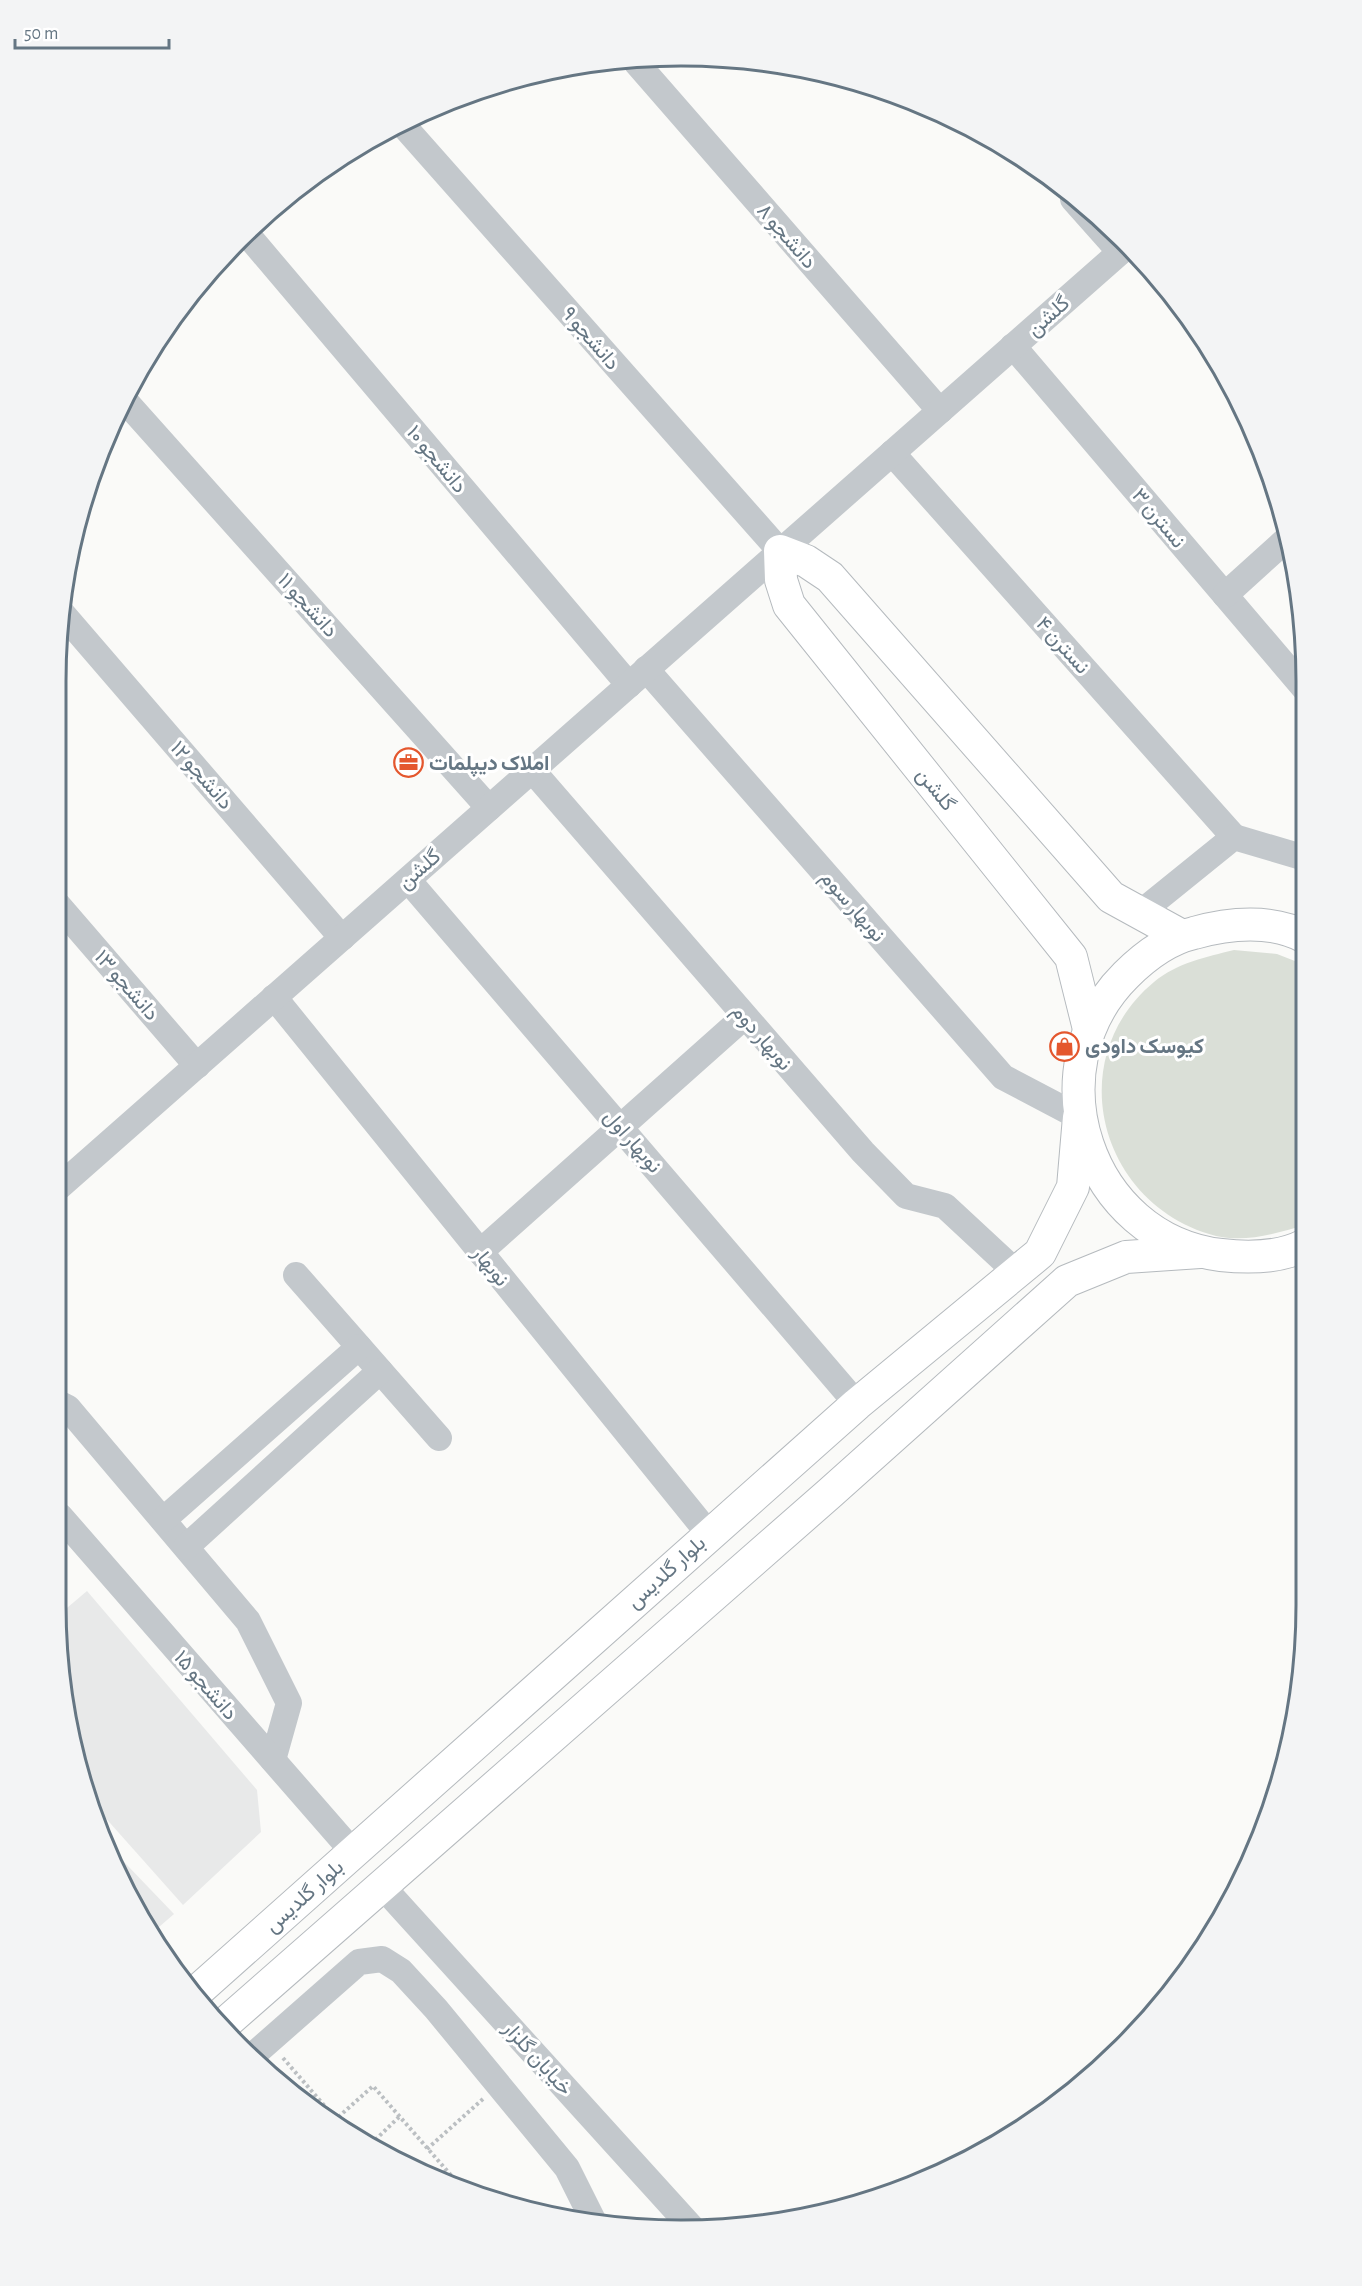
<svg xmlns="http://www.w3.org/2000/svg" width="1362" height="2286" viewBox="0 0 1362 2286" font-family="'Alegreya Sans',Vazirmatn,sans-serif">
<style>
.built{fill:#e8e9e9}
.green{fill:#dadfd7}
.lines{fill:none;stroke-linecap:round;stroke-linejoin:round}
.major-casing{stroke:#b5babe;stroke-width:34}
.path{stroke:#bbbfc2;stroke-width:4;stroke-dasharray:3 3;stroke-linecap:butt}
.minor{stroke:#c3c8cc;stroke-width:26}
.major{stroke:#fff;stroke-width:32}
.labels{text-anchor:middle;stroke-width:6;stroke-linejoin:round;paint-order:stroke}
.street-label{font-size:21px;fill:#657683;stroke:#fff}
.poi-label{font-size:21px;font-weight:bold;fill:#657683;stroke:#fff;text-anchor:start}
.rim{fill:none;stroke:#657683;stroke-width:3}
</style>
<rect width="100%" height="100%" fill="#fafaf8"/>
<g class="built">
<polygon points="87,1591 257,1790 261,1832 183,1905 86,1796 61,1687 61,1613"/>
<polygon points="102,1839 174,1914 152,1933 120,1882"/>
</g>
<path class="green" d="M1234,950L1277,954L1305,965V1225C1277,1233 1246,1243 1216,1236C1100,1206 1060,1060 1154,982C1177,963 1206,957 1234,950Z"/>
<g class="lines">
<defs>
<g id="major">
<path d="M1305,937C1272,919 1229,923 1194,933C1168,939 1145,956 1126,975C1031,1069 1087,1239 1221,1255C1248,1258 1280,1258 1305,1245"/>
<polyline points="1089,1029 1071,957 789,605 781,580 780,551 806,561 830,577 1111,897 1182,936"/>
<polyline points="193,1995 857,1404 1040,1253 1073,1187 1079,1117"/>
<polyline points="221,2027 830,1493 1067,1281 1126,1257 1200,1252"/>
</g>
</defs>
<use href="#major" class="major-casing"/>
<g class="path">
<polyline points="283,2058 336,2119 373,2086 463,2189"/>
<polyline points="371,2144 399,2117"/>
<polyline points="427,2149 483,2099"/>
<polyline points="439,2177 447,2170"/>
<polyline points="554,2215 562,2207"/>
</g>
<g class="minor">
<polyline points="634,60 940,411"/>
<polyline points="402,124 780,551"/>
<polyline points="1073,199 1120,252"/>
<polyline points="246,233 629,685"/>
<polyline points="1013,346 1305,689"/>
<polyline points="127,403 489,808"/>
<polyline points="892,453 1234,837"/>
<polyline points="1225,595 1288,538"/>
<polyline points="62,613 342,938"/>
<polyline points="646,669 1003,1077 1079,1117"/>
<polyline points="532,770 863,1152 906,1196 945,1206 1016,1272"/>
<polyline points="408,880 857,1404"/>
<polyline points="58,905 197,1066"/>
<polyline points="1140,913 1234,837 1305,858"/>
<polyline points="274,997 709,1534"/>
<polyline points="59,1187 1126,247"/>
<polyline points="480,1252 744,1017"/>
<polyline points="296,1275 439,1438"/>
<polyline points="60,1404 68,1408 248,1621 289,1703 273,1760"/>
<polyline points="60,1516 353,1852"/>
<polyline points="163,1520 359,1347"/>
<polyline points="186,1547 380,1371"/>
<polyline points="382,1886 694,2230"/>
<polyline points="251,2057 359,1962 382,1959 401,1971 436,2009 567,2168 595,2224"/>
</g>
<use href="#major" class="major"/>
</g>
<defs>
<symbol id="office-ring" viewBox="-11 -11 22 22"><circle r="9.5" fill="#fff" stroke="#e4572e" stroke-width="1.5"/><path d="M-6-3h4V-5.5h4V-3h4V5H-6ZM-1-4.5V-3h2v-1.5ZM-6 0V1H6V0Z" fill="#e4572e"/></symbol>
<symbol id="shop-ring" viewBox="-11 -11 22 22"><circle r="9.5" fill="#fff" stroke="#e4572e" stroke-width="1.5"/><path d="M-5-2.5h2.3a2.7 3.5 0 0 1 5.4 0H5L5.5 6h-11ZM-1.5-2.5h3a1.5 2.3 0 0 0-3 0Z" fill="#e4572e"/></symbol>
</defs>
<g fill-rule="evenodd">
<use href="#office-ring" x="392" y="746" width="33" height="33"/>
<use href="#shop-ring" x="1048" y="1030" width="33" height="33"/>
</g>
<g class="labels">
<g class="street-label">
<text transform="translate(787 236) rotate(49)" y="7">دانشجو ۸</text>
<text transform="translate(1048 316) rotate(-42)" y="7">گلشن</text>
<text transform="translate(591 338) rotate(49)" y="7">دانشجو ۹</text>
<text transform="translate(437 459) rotate(50)" y="7">دانشجو ۱۰</text>
<text transform="translate(1159 518) rotate(50)" y="7">نسترن ۳</text>
<text transform="translate(308 605) rotate(48)" y="7">دانشجو ۱۱</text>
<text transform="translate(1063 645) rotate(48)" y="7">نسترن ۴</text>
<text transform="translate(202 775) rotate(49)" y="7">دانشجو ۱۲</text>
<text transform="translate(936 789) rotate(51)" y="7">گلشن</text>
<text transform="translate(419 869) rotate(-41)" y="7">گلشن</text>
<text transform="translate(853 906) rotate(49)" y="7">نوبهار سوم</text>
<text transform="translate(127 985) rotate(49)" y="7">دانشجو ۱۳</text>
<text transform="translate(762 1037) rotate(49)" y="7">نوبهار دوم</text>
<text transform="translate(633 1141) rotate(49)" y="7">نوبهار اول</text>
<text transform="translate(491 1266) rotate(51)" y="7">نوبهار</text>
<text transform="translate(666 1572) rotate(-42)" y="7">بلوار گلدیس</text>
<text transform="translate(206 1685) rotate(49)" y="7">دانشجو ۱۵</text>
<text transform="translate(304 1896) rotate(-42)" y="7">بلوار گلدیس</text>
<text transform="translate(538 2058) rotate(48)" y="7">خیابان گلزار</text>
</g>
<g class="poi-label">
<text x="429" y="770">املاک دیپلمات</text>
<text x="1085" y="1053">کیوسک داودی</text>
</g>
</g>
<path d="M0 0H1362V2286H0ZM681 66H681A615 615 0 0 1 1296 681V1605A615 615 0 0 1 681 2220H681A615 615 0 0 1 66 1605V681A615 615 0 0 1 681 66Z" fill="#f3f4f5" fill-rule="evenodd"/>
<path class="rim" d="M681 66H681A615 615 0 0 1 1296 681V1605A615 615 0 0 1 681 2220H681A615 615 0 0 1 66 1605V681A615 615 0 0 1 681 66Z"/>
<path d="M15 39v9h154v-9" fill="none" stroke="#657683" stroke-width="3"/>
<text x="24" y="39" font-size="18" fill="#657683" stroke="#ffffff" stroke-width="4.5" paint-order="stroke">50 m</text>
</svg>
